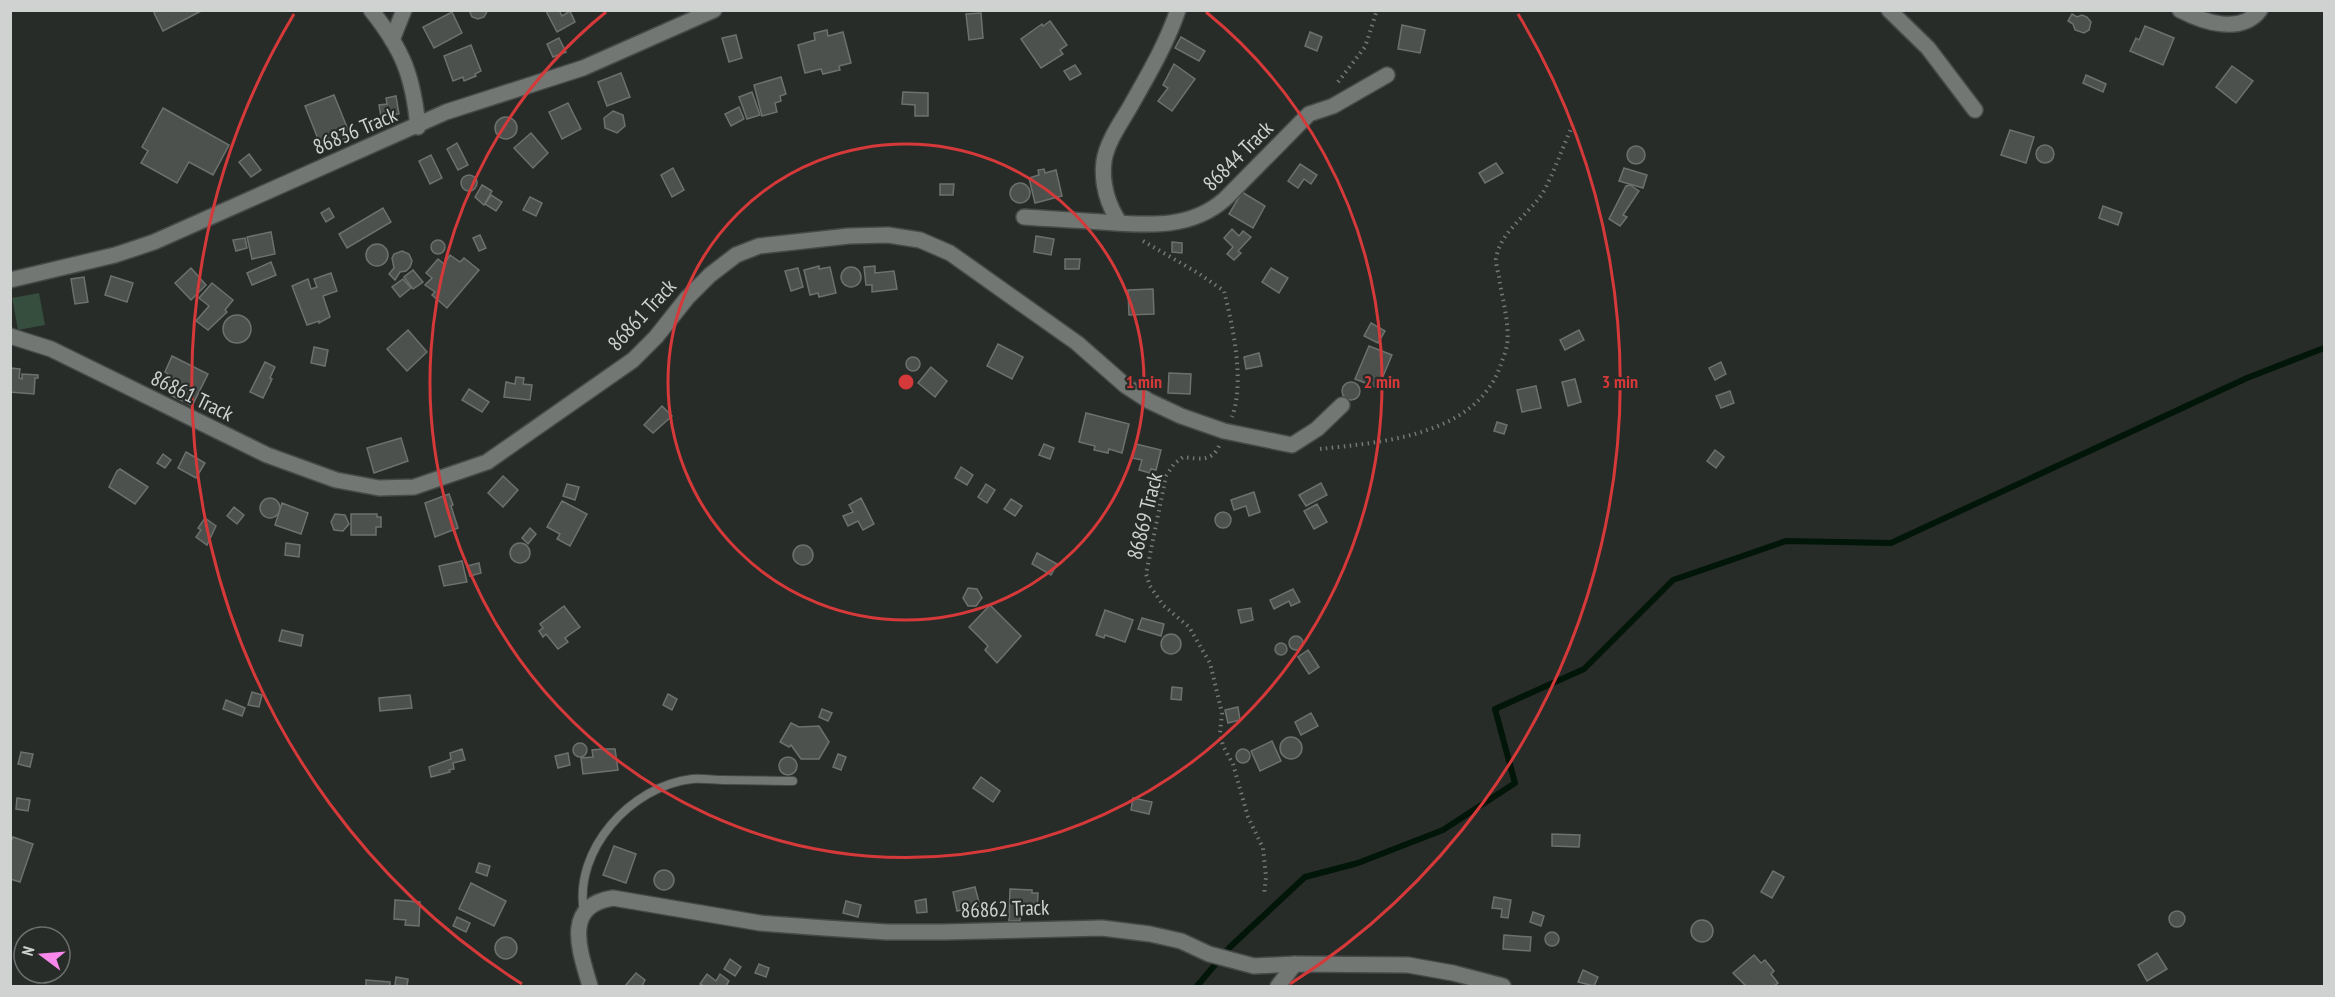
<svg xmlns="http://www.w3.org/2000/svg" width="2335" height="997" viewBox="0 0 2335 997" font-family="'PT Sans Narrow',sans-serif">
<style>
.green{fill:#364e3e}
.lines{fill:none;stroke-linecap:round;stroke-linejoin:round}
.stream{stroke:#011508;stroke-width:6}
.building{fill:#4c514e;stroke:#6c716d;stroke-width:1.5}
.lane-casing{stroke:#454947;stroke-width:10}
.street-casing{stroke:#454947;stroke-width:18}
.path{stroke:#747875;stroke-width:4;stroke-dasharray:1.5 4.5;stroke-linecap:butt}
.lane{stroke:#727773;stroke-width:8}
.street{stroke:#727773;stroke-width:15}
.ring{fill:none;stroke:#d53939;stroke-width:3}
.labels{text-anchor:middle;stroke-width:4.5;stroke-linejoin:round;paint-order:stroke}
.street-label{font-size:21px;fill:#cfd2d0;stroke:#282c29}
.centre{fill:#d53939;stroke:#282c29;stroke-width:3}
.ring-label{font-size:18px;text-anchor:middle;font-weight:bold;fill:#d53939;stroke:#282c29;stroke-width:4.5;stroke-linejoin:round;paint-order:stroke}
</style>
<rect width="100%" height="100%" fill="#282c29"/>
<polygon class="green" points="39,293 45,325 18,330 12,298"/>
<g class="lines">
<polyline class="stream" points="1197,986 1230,947 1305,877 1358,863 1443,830 1515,783 1495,709 1584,669 1673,580 1786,541 1891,543 2247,378 2324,348"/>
</g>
<g class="building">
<polygon points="156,10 203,10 163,31 154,13"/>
<polygon points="469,10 488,10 484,17 478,19 472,17"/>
<polygon points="559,10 562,16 570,11 575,22 557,32 546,11"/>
<polygon points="452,12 462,33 434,48 423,27"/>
<polygon points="981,13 983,38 969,40 966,14"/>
<polygon points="2072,14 2077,17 2082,15 2087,17 2091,22 2089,30 2084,33 2075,30 2073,24 2068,21"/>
<polygon points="1050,21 1067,45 1060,50 1063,54 1041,68 1021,39 1042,24 1043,26"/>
<polygon points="1402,25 1425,30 1420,53 1398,49"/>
<polygon points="2145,26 2174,38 2163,65 2130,51 2136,38 2139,40"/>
<polygon points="827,30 828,36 843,32 851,63 839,66 840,70 823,74 821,69 805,73 798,45 815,40 814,33"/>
<polygon points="1310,32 1322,37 1317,51 1305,46"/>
<polygon points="736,35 742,58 729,62 722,38"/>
<polygon points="1181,37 1205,51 1199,61 1175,48"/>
<polygon points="559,38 566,52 553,57 547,44"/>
<polygon points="471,45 481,71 475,74 476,76 464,81 463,77 453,81 444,56"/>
<polygon points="1174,64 1195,79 1172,111 1158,101 1168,88 1163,85"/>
<polygon points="1075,65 1081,74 1070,80 1064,71"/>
<polygon points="2232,66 2253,81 2236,103 2216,87"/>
<polygon points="621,73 630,97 607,106 598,82"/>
<polygon points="2086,75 2106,84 2103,92 2083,83"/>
<polygon points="781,77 786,94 780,96 781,101 775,103 777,112 762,116 754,85"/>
<polygon points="752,92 760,115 747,119 739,97"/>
<polygon points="903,92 928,93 928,116 915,116 915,105 902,104"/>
<polygon points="334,95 351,137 322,149 305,106"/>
<polygon points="396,96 399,114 381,117 379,105 387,104 386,98"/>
<polygon points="568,103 581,129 562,139 549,112"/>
<polygon points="739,107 744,119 731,126 725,114"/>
<polygon points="163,108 229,145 213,175 189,162 177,183 141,163 148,151 142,147"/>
<polygon points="613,111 623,115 625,126 617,133 605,128 604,118"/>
<circle cx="506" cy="128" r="11"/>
<polygon points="2010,130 2034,137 2026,163 2001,155"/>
<polygon points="531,133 548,153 533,168 514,148"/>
<polygon points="457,143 468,165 458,170 447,149"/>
<circle cx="2045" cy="154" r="9"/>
<circle cx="1636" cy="155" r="9"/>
<polygon points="249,154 261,170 251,177 239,162"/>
<polygon points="431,155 442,178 430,184 419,161"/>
<polygon points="1496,163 1503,173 1485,183 1479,173"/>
<polygon points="1300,164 1317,175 1311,184 1304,179 1298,188 1288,181"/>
<polygon points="673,168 684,190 672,197 661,175"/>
<polygon points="1624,168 1647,175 1643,188 1619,181"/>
<polygon points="1044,169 1045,173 1056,170 1062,196 1035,203 1029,178 1039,175 1038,170"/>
<circle cx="469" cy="183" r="8"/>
<circle cx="1020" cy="193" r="10"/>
<polygon points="940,184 954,184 953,195 940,195"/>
<polygon points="482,185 492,191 484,205 475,197"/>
<polygon points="1630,185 1639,191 1623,215 1627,217 1620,226 1609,219 1626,186"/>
<polygon points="1242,192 1265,206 1253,228 1229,214"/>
<polygon points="491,195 502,202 496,211 485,204"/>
<polygon points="530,197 542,203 536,216 523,210"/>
<polygon points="2103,206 2122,213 2118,225 2099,218"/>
<polygon points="329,208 334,217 326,222 321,213"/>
<polygon points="383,208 391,222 347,248 339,234"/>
<polygon points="1232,229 1239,236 1243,231 1251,237 1238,251 1241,253 1234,260 1227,254 1233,247 1224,238"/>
<polygon points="271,232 275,254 252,259 247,237"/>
<polygon points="480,235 486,248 479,251 473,238"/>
<polygon points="1036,236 1054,239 1051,255 1034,252"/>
<polygon points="245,238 247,248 236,251 233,240"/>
<circle cx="438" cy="247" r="7"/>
<polygon points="1172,242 1182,243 1182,253 1172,252"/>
<circle cx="377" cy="255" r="11"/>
<polygon points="402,251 409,254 412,261 410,267 406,271 400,272 395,280 389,274 394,268 392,258 394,254"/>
<polygon points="450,255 460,262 464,258 479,270 447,308 432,295 435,292 425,285 432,278 426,273 438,259 444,264"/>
<polygon points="1065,259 1080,259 1079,269 1065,269"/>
<polygon points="271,262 276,275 252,285 247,273"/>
<polygon points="819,266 819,269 830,267 836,293 819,297 818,293 810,295 804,270"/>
<polygon points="875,266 875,273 894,271 897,289 872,292 872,285 866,285 864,267"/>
<circle cx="851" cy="277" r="10"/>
<polygon points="191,268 206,285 191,300 175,283"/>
<polygon points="798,268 803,287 791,291 785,271"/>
<polygon points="1271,268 1288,278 1279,293 1262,282"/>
<polygon points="413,270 423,282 413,289 404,277"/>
<polygon points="331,273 337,291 323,296 330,317 319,323 319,321 307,325 292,286 308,279 311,289 317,287 314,279"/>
<polygon points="111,276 133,283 127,302 105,295"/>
<polygon points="84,277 88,302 75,304 71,279"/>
<polygon points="403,279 411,288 400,297 392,287"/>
<polygon points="212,283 233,300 225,310 227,312 208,330 196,321 209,306 199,298"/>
<polygon points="1153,289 1154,314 1129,315 1128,290"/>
<circle cx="237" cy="329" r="14"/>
<polygon points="1371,323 1385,331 1378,343 1364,336"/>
<polygon points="408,330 427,352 407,371 387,349"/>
<polygon points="1579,330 1584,340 1565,350 1560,340"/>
<polygon points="998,344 1023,357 1012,379 987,366"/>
<polygon points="1369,346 1392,355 1378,388 1355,379"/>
<polygon points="314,347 328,350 325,366 311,363"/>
<polygon points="1259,353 1262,366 1246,369 1244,357"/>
<polygon points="172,356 208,374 192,406 172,396 175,389 163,383 168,374 165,372"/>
<circle cx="913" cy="364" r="7"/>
<polygon points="265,362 275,367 270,378 272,379 263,398 250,392"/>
<polygon points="1721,362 1726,374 1715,380 1709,368"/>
<polygon points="931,367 947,381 935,397 918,383"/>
<polygon points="10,368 20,369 19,378 22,379 22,374 38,375 38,378 35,378 34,394 10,392"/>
<polygon points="1169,373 1191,374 1190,394 1168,393"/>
<polygon points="516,377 524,378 523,384 532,385 530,400 504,397 506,382 515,384"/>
<polygon points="1575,379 1581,402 1568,406 1562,382"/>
<circle cx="1351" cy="391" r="9"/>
<polygon points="1536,386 1541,408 1522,412 1517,390"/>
<polygon points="469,389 489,402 482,412 462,400"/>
<polygon points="1730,391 1734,403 1721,408 1716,396"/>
<polygon points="662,406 672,416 653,433 644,425"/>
<polygon points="1086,413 1129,424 1122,453 1109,449 1108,453 1094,450 1095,446 1079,442"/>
<polygon points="1497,422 1507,425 1504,434 1494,431"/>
<polygon points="401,438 408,461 374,473 367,448"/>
<polygon points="1044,444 1054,448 1050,459 1039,455"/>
<polygon points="1136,444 1161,450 1156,470 1151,469 1150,473 1139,470 1142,460 1132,458"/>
<polygon points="1715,450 1724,457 1716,468 1707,461"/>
<polygon points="186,452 205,463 196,478 178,468"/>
<polygon points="163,454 171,460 165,468 157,463"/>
<polygon points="961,467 973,475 967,485 955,478"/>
<polygon points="120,469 148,487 135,504 109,487 117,471"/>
<polygon points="503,476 518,490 503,507 488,493"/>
<polygon points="1321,483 1327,495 1306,506 1299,495"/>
<polygon points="567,484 579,487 575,500 563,496"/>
<polygon points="986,484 995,490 987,503 978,497"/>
<polygon points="1254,492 1260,512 1249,516 1246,506 1234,510 1231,500"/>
<polygon points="449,494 453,505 451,506 458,528 435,537 425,503"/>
<polygon points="861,498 874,524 863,530 858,521 848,526 843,516 853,512 849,505"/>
<circle cx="270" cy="508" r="10"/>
<polygon points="1011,499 1022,506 1015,516 1004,509"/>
<polygon points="562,501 587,514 570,546 557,539 560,534 547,527"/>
<polygon points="282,503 308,513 301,534 275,525"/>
<polygon points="1317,504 1327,522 1314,529 1304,511"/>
<polygon points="234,507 244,515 237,524 227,516"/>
<circle cx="1223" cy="520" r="8"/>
<polygon points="335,514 345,515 349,524 343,531 334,530 331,522"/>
<polygon points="351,514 377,514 377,517 381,517 381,527 376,527 376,535 351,535"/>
<polygon points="205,518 216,526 207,545 196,537 201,530 198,528"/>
<polygon points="530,528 536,534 528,544 522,538"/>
<polygon points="286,543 300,545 299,557 285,555"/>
<circle cx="520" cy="553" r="10"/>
<circle cx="803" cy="555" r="10"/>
<polygon points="1037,553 1057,564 1051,575 1032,564"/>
<polygon points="462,561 467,582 444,586 439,566"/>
<polygon points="479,563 481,573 470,576 467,566"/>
<polygon points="968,588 977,589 982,598 976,606 968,606 963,598"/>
<polygon points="1293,589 1300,602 1291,606 1289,601 1274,609 1270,600"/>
<polygon points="990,605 1021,636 997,663 985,650 988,646 969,627"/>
<polygon points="564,606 580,627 565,638 568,642 558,649 546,634 543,637 539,631 543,628 540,624"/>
<polygon points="1251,608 1253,620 1241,623 1238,610"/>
<polygon points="1105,610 1133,620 1125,642 1105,635 1104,638 1096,635"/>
<polygon points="1142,618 1164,624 1161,636 1138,629"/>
<polygon points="282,630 303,635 301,646 279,641"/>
<circle cx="1171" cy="644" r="10"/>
<circle cx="1296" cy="643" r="7"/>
<circle cx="1281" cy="649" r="6"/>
<polygon points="1308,650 1319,667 1309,674 1298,657"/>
<polygon points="1172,687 1182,688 1181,700 1171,699"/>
<polygon points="252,692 262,695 259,707 248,705"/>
<polygon points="668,694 677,699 672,710 663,705"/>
<polygon points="410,695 412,708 380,711 379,698"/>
<polygon points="226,700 245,708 242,716 223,709"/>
<polygon points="1238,707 1240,720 1228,723 1225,710"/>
<polygon points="822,709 832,713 828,721 819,717"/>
<polygon points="1311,713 1318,726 1301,735 1295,722"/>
<polygon points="791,723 799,727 819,726 829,742 819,759 801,759 791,745 789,747 780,742"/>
<circle cx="1291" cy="748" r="11"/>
<polygon points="1272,741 1281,761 1260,771 1251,751"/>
<circle cx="580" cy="750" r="7"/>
<circle cx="1243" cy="756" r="7"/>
<polygon points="462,749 465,760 453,763 454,769 449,770 450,772 431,777 429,767 451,759 450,753"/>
<polygon points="602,749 615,749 618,770 583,774 581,758 593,757 592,750"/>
<polygon points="21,752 33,754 30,767 18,764"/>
<polygon points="568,753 570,765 558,768 555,756"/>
<polygon points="838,754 846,757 841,770 833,767"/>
<circle cx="788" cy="766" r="9"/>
<polygon points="981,777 1000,791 993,802 973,788"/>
<polygon points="17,798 30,800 28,811 16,809"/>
<polygon points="1133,798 1152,802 1149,814 1131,810"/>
<polygon points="1552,834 1580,835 1579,847 1552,846"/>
<polygon points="13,837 33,844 20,882 10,879 10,844"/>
<polygon points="614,846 636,854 626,883 603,875"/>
<polygon points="479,863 490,866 487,876 476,872"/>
<circle cx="664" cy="880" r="10"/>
<polygon points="1773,871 1784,877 1772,898 1761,892"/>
<polygon points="471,883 506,901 494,926 459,909"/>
<polygon points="975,887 980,906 957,911 953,892"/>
<polygon points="1010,889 1032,890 1032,893 1038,893 1037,913 1021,913 1020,921 1009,921"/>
<polygon points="1494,897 1511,900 1508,918 1501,917 1502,909 1492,908"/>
<polygon points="926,899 927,912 917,913 915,901"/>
<polygon points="395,900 420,902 419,926 405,925 406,920 394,919"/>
<polygon points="846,901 861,905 858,917 843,913"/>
<circle cx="2177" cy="919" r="8"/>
<polygon points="1533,912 1544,916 1541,926 1530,922"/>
<polygon points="457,917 470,923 466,932 453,926"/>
<circle cx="1702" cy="931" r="11"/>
<circle cx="1552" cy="939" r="7"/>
<polygon points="1504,935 1531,937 1530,951 1503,949"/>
<circle cx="506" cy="948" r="11"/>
<polygon points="2157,953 2167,969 2147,981 2138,965"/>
<polygon points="1754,955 1761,963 1765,960 1774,971 1771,974 1778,983 1774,986 1746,986 1733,973"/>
<polygon points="730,959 741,967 735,976 724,969"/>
<polygon points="759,964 769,968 766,977 755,973"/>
<polygon points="1583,970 1598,977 1594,986 1578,982"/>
<polygon points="636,973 645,980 642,986 625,986"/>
<polygon points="707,974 716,981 720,974 729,981 726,986 704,986 700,984"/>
<polygon points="396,977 408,979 407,986 395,985"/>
<polygon points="366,980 390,982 390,986 366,986"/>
</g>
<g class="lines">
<defs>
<path id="lane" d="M584,912C573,850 631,786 692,779C702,778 714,780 724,780C747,780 770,781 793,781"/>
<g id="street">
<path d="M371,10C403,50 413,76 418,127"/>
<polyline points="1889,10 1928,48 1975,110"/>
<path d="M2180,10C2203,22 2241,35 2260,10"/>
<polyline points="392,40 404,10"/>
<path d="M1024,217C1050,219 1076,220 1102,222C1146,225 1190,230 1225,199L1309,114L1333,106L1387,75"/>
<path d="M1120,223C1108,206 1101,183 1104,161C1107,142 1120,124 1130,107C1148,75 1166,45 1178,10"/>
<polyline points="10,280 115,255 154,242 446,112 583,68 714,10"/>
<polyline points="10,336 51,349 267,455 336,480 379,488 414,487 487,462 633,360 656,337 687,298 710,275 736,255 759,246 849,236 888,235 920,240 950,253 1077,343 1126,386 1149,401 1181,416 1224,431 1292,445 1317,429 1342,405"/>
<path d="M590,986C580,951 562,906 613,898L760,923L825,928L887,932H944L1102,928L1150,934L1181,941L1209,954L1254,966L1295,964L1408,965L1453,973L1503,986"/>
<polyline points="1278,986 1295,964"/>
</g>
</defs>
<use href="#lane" class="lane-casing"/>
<use href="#street" class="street-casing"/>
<g class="path">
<polyline points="1338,82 1365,47 1377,10"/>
<path d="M1143,241L1198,273L1224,291C1233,327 1245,382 1232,417"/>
<path d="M1219,446C1212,462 1199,459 1183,457L1174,464L1166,476L1146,574L1150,586L1163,605L1189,627L1210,663L1222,713L1220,733L1223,746L1233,764L1248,817L1263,848L1266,877L1264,895"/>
<path d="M1320,449C1383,442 1474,436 1500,367C1502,360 1506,352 1507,345C1510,324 1502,299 1499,277C1498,272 1496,265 1496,259C1500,230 1532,213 1545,189C1556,167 1564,144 1574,122"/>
</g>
<use href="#lane" class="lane"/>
<use href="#street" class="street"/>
</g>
<g class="ring">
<circle cx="906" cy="382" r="238"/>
<path d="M1206 12A476 476 0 1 1 606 12"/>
<path d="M522 984A714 714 0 0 1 294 14M1518 14A714 714 0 0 1 1290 984"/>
</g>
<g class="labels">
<g class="street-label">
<text transform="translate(355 131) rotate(-23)" y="7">86836 Track</text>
<text transform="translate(1238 156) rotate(-45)" y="7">86844 Track</text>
<text transform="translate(642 315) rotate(-47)" y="7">86861 Track</text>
<text transform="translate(192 396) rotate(26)" y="7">86861 Track</text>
<text transform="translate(1145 516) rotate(-76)" y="7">86869 Track</text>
<text transform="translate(1005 909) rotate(-2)" y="7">86862 Track</text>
</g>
</g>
<circle cx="906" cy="382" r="9" class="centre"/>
<g class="ring-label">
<text x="1144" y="388">1 min</text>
<text x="1382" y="388">2 min</text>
<text x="1620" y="388">3 min</text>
</g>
<rect width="2335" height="997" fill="none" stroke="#cfd2d0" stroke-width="24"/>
<g transform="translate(42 955) rotate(286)"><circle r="28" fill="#282c29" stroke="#6b6e6c" stroke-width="1.5"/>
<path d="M0-4.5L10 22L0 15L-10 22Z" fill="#f888ea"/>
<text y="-9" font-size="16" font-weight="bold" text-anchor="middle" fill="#cfd2d0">N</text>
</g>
</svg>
